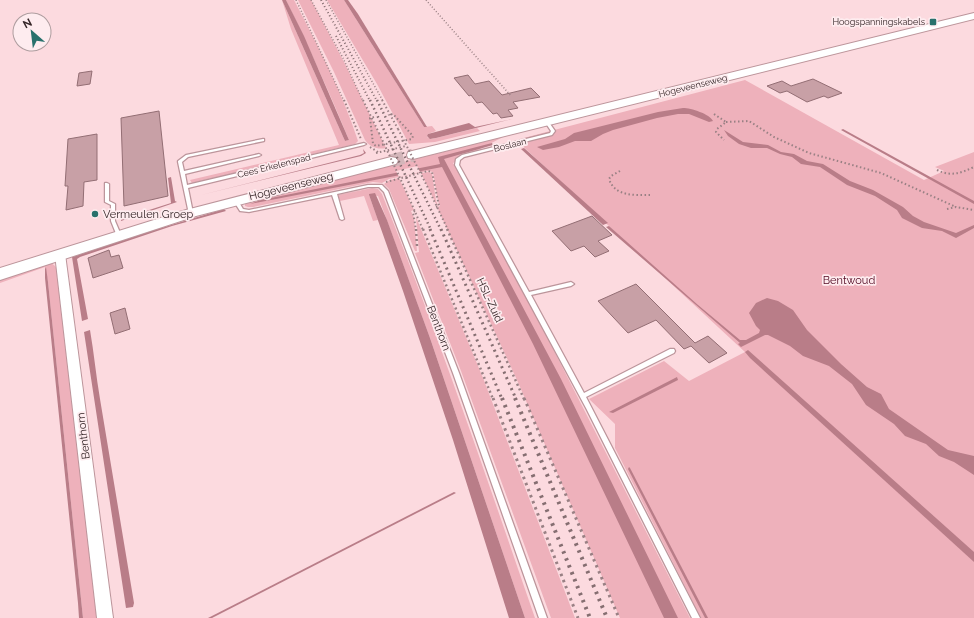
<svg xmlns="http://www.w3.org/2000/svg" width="974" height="618" viewBox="0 0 974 618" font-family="Raleway,sans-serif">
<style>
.green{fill:#eeb1bb}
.water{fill:#b97d88}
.pier{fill:#fcdadf}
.building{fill:#c8a0a6;stroke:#936e74}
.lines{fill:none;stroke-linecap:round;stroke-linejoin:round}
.primary-tunnel{stroke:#d4b6ba;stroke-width:13;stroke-dasharray:13 6;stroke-linecap:butt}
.lane-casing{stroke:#bc959b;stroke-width:2.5}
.street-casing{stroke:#bc959b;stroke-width:2}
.primary-casing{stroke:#bc959b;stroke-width:2}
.path-far3{stroke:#998084;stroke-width:1.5;stroke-dasharray:1 2;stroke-linecap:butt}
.path-far2{stroke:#998084;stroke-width:2;stroke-dasharray:1.5 2.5;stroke-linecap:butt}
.path-far1{stroke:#998084;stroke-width:2.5;stroke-dasharray:2 3;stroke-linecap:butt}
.path{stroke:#998084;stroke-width:3;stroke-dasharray:2.5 4;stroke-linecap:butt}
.lane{fill:#fff;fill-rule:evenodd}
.street{fill:#fff;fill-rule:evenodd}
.primary{fill:#fff;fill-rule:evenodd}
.rail-far3{stroke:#856e71;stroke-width:2;stroke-dasharray:1 2.5;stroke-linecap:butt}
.rail-far2{stroke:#856e71;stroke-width:2.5;stroke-dasharray:1.5 3;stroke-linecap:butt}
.rail-far1{stroke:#856e71;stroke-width:3;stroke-dasharray:2 4;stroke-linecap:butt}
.rail{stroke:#856e71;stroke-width:4;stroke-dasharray:2.5 5;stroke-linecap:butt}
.path-bridge{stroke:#998084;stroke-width:2;stroke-dasharray:1.5 2.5;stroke-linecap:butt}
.poi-dot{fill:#28716c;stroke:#feecef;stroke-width:1.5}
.labels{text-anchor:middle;stroke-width:3.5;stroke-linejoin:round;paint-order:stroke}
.far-poi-label{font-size:9px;fill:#352628;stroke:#feecef;text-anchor:end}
.far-street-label{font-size:9px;fill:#352628;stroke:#feecef}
.street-label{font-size:11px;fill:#352628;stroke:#feecef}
.poi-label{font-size:11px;fill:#352628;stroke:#feecef;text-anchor:start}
.park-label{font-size:11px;fill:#50061f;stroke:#feecef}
</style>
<rect width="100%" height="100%" fill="#fcdadf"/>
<g class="green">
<path d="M282,0L345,141L349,140C330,93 308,46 286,0H294C318,46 342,92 358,141L355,144L192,183L190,180L339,145L291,29Z"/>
<path d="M298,0H311L344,62L386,148C378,150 370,147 365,140L334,72Z"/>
<polygon points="327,0 344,0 424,127 432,126 436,131 428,134 427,137 432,139 477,128 480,131 435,142 409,144 377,84"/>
<polygon points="745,80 924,180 944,171 935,167 974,152 974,618 701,618 615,448 615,424 589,399 664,361 689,381 745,352 516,140"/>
<polygon points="503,137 453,163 545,333 690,618 620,618 517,380 437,207 440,206 438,201 433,172 428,171 389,179 382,183 373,182 253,207 248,207 245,206 245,202"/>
<polygon points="428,172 432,173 436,201 438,205 437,206 421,173"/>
<polygon points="399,178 414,210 411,211 414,218 417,251 415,251 389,189 384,184 390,180"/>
<path d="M372,188L378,189L382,194C438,334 486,476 535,618H525L430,338L378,196L369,195L378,220L373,221L364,196L340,201L338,195Z"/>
<polygon points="416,217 483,378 575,618 551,618 461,371 415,253 419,252"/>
<polygon points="50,262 55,266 59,273 101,618 83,618 48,282 45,267 0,283 0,278"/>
</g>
<g class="water">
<polygon points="282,0 286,0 304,36 349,140 345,141"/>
<polygon points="344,0 348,0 358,14 427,127 424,127"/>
<path d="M683,108C691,108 710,114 713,121L709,122L689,114H678L657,118L613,130L603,134L591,141H575L559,147L543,150L537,147L565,139L574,133L658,112Z"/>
<polygon points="512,119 436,138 430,139 427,136 428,134 469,123 475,127"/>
<polygon points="843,129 974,201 974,204 841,130"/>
<polygon points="724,130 743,142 768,145 781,152 794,154 807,161 823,164 850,181 873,190 903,207 913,216 924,222 956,233 974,225 974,228 956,238 942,231 922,228 902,218 897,210 875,196 847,185 820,167 801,164 792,157 780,154 767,148 751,148 739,144 728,136"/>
<polygon points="492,143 493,145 444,159 561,379 678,618 664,618 533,344 442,167 250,204 261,200 440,164 438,157"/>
<polygon points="524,148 608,223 603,225 521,149"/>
<polygon points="363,149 366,153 361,156 201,195 360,155 364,153"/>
<polygon points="171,177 175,201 177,202 121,221 121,219 171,203 168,178"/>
<polygon points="375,193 387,220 430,338 525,618 509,618 453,440 403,291 369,195 369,194"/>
<polygon points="224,209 226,211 172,226 80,257 77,259 88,319 82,321 72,257 151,231"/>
<polygon points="609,226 698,305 740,340 746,340 759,333 760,330 756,326 749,313 756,303 767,298 778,301 793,310 807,330 841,364 867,387 881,394 889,409 948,450 974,456 974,475 954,462 939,456 926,444 905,436 894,424 866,405 852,384 829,366 803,356 790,346 768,335 765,335 741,347 738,344 740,343 606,227"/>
<polygon points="46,267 48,282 83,618 79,618 78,603 45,278 45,269"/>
<path d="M90,330C94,353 96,376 100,399L134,603L133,607L126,608L84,332Z"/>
<polygon points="748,350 974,552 974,562 750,358 745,352"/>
<polygon points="677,377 678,380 613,413 609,412"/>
<polygon points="629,467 630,468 708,618 705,618 628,469"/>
<polygon points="454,492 456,493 212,618 208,618"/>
</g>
<polygon class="pier" points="417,166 420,172 399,177 396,171"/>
<g class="building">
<polygon points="92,71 90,84 77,86 79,73"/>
<polygon points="468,75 475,84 489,81 502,95 531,88 540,97 513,102 518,108 508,110 513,116 501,118 497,113 493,114 482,102 477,103 471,95 469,96 454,78"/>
<polygon points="813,79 842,93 828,98 824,96 807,102 787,91 780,93 767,86 782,81 791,86"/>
<polygon points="159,111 168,196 124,206 121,118"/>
<polygon points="97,134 97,180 84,182 83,206 66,210 68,186 65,186 68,139"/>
<polygon points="592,216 612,235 598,241 609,251 595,257 584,246 571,251 552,231"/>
<polygon points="109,250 111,257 119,255 123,268 93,278 88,258"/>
<polygon points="636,284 695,343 708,336 727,353 709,363 691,346 684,349 656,320 628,333 598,301"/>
<polygon points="125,308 130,329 115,334 110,313"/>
</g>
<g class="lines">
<polyline class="primary-tunnel" points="391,161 413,155"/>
<defs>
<g id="lane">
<polygon points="546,121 548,121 555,131 552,135 464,157 460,160 459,165 529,292 571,282 574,284 571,286 531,295 584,393 670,349 674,349 675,351 674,353 586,397 700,618 692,618 586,408 455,165 456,159 462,155 550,133 551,131 545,122"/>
<polygon points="263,139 264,139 264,141 188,157 182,162 184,171 259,154 261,155 259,156 185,174 187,185 364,143 366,144 364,145 188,188 193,213 191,214 189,214 178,162 178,161 186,155"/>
<polygon points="105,183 107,183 109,184 109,201 115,204 115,221 121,235 121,236 117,236 111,221 111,205 105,202"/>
<polygon points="368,185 382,185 388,191 459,373 547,618 539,618 453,373 384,192 379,187 368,187 337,194 344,219 342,220 340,219 332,195 249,212 240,211 233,200 233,199 237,199 243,209 249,210"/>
</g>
<polygon id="street" points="60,251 65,254 113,618 97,618 55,254"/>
<g id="primary">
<polygon points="974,13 974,19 413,159 408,158 407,155 408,152"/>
<polygon points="391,157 396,158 398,161 396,164 196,216 0,280 0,268 186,210"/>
</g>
</defs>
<use href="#lane" class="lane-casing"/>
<use href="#street" class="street-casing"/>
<use href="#primary" class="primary-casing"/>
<g class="path-far3">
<polyline points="296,0 344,101"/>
<polyline points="311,0 343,58 363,101"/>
<polyline points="326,0 383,101"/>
<polyline points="426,0 511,96"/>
</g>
<g class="path-far2">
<polyline points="344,100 361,139"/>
<polyline points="363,100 379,133"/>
<polyline points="382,100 398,129"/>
<polyline points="714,114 726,122 717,129 716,132 724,140"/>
<polyline points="374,117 370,118 373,144 376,146 412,139 413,136 393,114 388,115"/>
<polyline points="726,122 749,121 774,137 809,153 881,173 956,207"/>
<polyline points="370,147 378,152"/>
<polyline points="376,153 406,146"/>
<path d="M937,170C951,177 961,173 974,167"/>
<path d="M620,171L611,176L609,179C615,197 635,195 651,195"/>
<polyline points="386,182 428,171 432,172 439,206 436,207"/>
<polyline points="427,186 448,230"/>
<polyline points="406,191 423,230"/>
<polyline points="947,209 956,207 974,210"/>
<polyline points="415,211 413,212 416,230"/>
</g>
<g class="path-far1">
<polyline points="416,229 417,246"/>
<polyline points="423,229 493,399"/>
<polyline points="447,229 524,399"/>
</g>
<g class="path">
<polyline points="493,398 578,618"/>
<polyline points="524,398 619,618"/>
</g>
<use href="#lane" class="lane"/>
<use href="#street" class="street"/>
<use href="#primary" class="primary"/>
<g class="rail-far3">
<polyline points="321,0 377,101"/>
<polyline points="336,36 370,101"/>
</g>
<g class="rail-far2">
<polyline points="370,100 431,230"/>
<polyline points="377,100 441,230"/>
</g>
<g class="rail-far1">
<polyline points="430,229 502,399"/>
<polyline points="441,229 516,399"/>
</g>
<g class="rail">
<polyline points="502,398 590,618"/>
<polyline points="515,398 607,618"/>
</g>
<g class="path-bridge">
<polyline points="398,129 427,186"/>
<polyline points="379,133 406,191"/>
</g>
</g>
<g class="poi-dot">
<rect x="929" y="18" width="8" height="8" rx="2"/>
<circle cx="95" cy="214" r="4"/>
</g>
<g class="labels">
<g class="far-poi-label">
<text x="925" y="25">Hoogspanningskabels</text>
</g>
<g class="far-street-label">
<text transform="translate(693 86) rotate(-14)" y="3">Hogeveenseweg</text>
<text transform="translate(510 145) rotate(-14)" y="3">Boslaan</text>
<text transform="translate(274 166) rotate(-14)" y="3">Cees Erkelenspad</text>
</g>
<g class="street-label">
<text transform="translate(291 186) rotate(-14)" y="4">Hogeveenseweg</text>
<text transform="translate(490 300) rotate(65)" y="4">HSL-Zuid</text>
<text transform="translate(439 328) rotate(69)" y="4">Benthorn</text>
<text transform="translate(83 436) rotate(-97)" y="4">Benthorn</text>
</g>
<g class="poi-label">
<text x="103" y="218">Vermeulen Groep</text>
</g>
<g class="park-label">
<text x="849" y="284">Bentwoud</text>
</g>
</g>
<g transform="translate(32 32) rotate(332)"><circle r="19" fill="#feecef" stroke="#ae9d9f"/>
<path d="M0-3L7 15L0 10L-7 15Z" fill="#28716c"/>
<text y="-6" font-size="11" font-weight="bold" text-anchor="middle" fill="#352628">N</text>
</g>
</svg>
